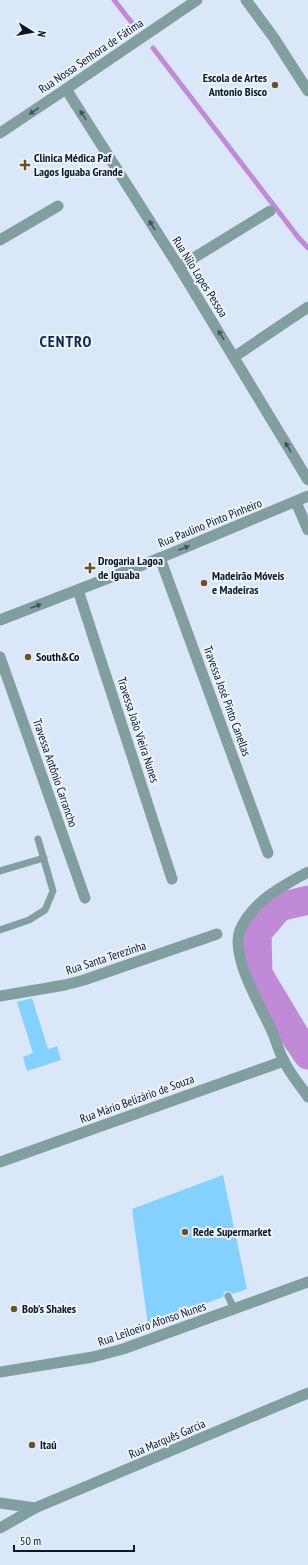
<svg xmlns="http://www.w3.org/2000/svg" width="308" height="1565" viewBox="0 0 308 1565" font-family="'PT Sans Narrow',sans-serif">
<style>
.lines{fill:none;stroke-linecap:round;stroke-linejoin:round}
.stream{stroke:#c18ad7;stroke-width:5}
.river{stroke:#c18ad7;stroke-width:29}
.building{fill:#84d1ff}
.service{stroke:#829f9f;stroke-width:7}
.minor{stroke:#829f9f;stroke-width:11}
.tertiary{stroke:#829f9f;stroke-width:11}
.oneway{fill:#41545d}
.poi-dot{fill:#6d5124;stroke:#ecf3fc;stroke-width:1.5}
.labels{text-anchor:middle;stroke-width:4;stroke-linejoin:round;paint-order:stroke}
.street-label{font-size:12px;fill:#0b1727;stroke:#ecf3fc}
.poi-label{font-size:12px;font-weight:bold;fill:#0b1727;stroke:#ecf3fc;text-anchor:start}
.district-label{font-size:16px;font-weight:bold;letter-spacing:1px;fill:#0f294c;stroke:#ecf3fc}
</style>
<rect width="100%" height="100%" fill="#d9e7f9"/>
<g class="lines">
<g class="stream">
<polyline points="114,0 136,28"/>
<polyline points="153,48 298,237 308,248"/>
</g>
<polyline class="river" points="308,900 279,907 257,933 258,974 297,1039 308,1055"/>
</g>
<g class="building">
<polygon points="32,998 48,1049 57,1046 61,1060 27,1071 23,1057 33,1053 17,1002"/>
<polygon points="223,1175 247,1289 233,1294 231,1292 226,1291 224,1293 223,1297 148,1325 132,1209"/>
</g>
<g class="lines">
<g class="service">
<polyline points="0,871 44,858"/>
<polyline points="0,930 29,920 45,910 53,891 38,839"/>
<polyline points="228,1296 234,1309"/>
</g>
<g class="minor">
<polyline points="66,89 197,0"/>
<polyline points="0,240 58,206"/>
<polyline points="179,267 270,211"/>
<polyline points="234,357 308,307"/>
<polyline points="296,502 308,530"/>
<polyline points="160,558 268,853"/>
<polyline points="78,590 172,879"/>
<polyline points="0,657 85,898"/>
<path d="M308,872C282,886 252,902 240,930C230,955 260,1005 270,1027C276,1038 278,1051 284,1061C290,1074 300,1085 308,1097"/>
<polyline points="0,996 65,985 84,980 217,934"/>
<polyline points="0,1162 284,1061"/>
<polyline points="0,1372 93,1357 123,1349 308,1282"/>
</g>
<g class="tertiary">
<polyline points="246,0 274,38 308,91"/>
<polyline points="0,133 66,89 179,267 308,480"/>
<polyline points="0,620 160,558 308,496"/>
<polyline points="0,1503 35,1508"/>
<polyline points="0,1528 35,1508 308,1393"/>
</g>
</g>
<defs><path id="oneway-solid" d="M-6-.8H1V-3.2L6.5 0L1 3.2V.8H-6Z"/></defs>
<g class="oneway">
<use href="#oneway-solid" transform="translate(34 111) rotate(146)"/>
<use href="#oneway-solid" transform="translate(83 115) rotate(-122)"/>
<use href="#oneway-solid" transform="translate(152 225) rotate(-122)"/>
<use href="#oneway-solid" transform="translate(221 335) rotate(-121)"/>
<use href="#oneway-solid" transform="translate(288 447) rotate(-121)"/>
<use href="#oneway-solid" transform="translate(184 548) rotate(-22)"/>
<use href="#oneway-solid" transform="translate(36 606) rotate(-21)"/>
</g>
<g class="poi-dot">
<circle cx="275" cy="85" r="4"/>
<path d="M23 159h4v4h4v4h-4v4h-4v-4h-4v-4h4z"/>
<path d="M88 562h4v4h4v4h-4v4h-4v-4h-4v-4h4z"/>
<circle cx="204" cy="583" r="4"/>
<circle cx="28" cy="657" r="4"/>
<circle cx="185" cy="1232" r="4"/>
<circle cx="14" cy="1309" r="4"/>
<circle cx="32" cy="1445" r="4"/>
</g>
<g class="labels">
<g class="street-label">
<text transform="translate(91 56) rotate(-34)" y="4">Rua Nossa Senhora de Fátima</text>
<text transform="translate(200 277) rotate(58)" y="4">Rua Nilo Lopes Pessoa</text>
<text transform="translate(210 523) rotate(-22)" y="4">Rua Paulino Pinto Pinheiro</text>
<text transform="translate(227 701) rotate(70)" y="4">Travessa José Pinto Canellas</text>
<text transform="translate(138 730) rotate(72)" y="4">Travessa João Vieira Nunes</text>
<text transform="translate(55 773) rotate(71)" y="4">Travessa Antônio Carrancho</text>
<text transform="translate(106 958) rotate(-18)" y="4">Rua Santa Terezinha</text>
<text transform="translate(137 1099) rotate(-20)" y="4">Rua Mário Belizário de Souza</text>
<text transform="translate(152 1324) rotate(-19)" y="4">Rua Leiloeiro Afonso Nunes</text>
<text transform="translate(167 1439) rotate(-23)" y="4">Rua Marquês Garcia</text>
</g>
<g class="poi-label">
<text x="267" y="82" text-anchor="end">Escola de Artes<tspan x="267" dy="14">Antonio Bisco</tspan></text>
<text x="34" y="162">Clinica Médica Paf<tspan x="34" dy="14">Lagos Iguaba Grande</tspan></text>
<text x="98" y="565">Drogaria Lagoa<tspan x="98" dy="14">de Iguaba</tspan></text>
<text x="212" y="580">Madeirão Móveis<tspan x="212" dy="14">e Madeiras</tspan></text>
<text x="36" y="661">South&amp;Co</text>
<text x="193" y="1236">Rede Supermarket</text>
<text x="22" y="1313">Bob's Shakes</text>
<text x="40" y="1449">Itaú</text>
</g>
<g class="district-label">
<text x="66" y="347">CENTRO</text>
</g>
</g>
<g transform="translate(32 32) rotate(101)" stroke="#ecf3fc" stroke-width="3" paint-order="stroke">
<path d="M0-3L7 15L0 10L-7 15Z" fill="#0b1727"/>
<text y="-6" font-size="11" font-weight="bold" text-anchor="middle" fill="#0b1727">N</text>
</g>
<path d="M14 1545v6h120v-6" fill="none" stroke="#0b1727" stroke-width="2"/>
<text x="20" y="1545" font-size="12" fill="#0b1727" stroke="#ecf3fc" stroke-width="3" paint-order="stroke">50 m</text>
</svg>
